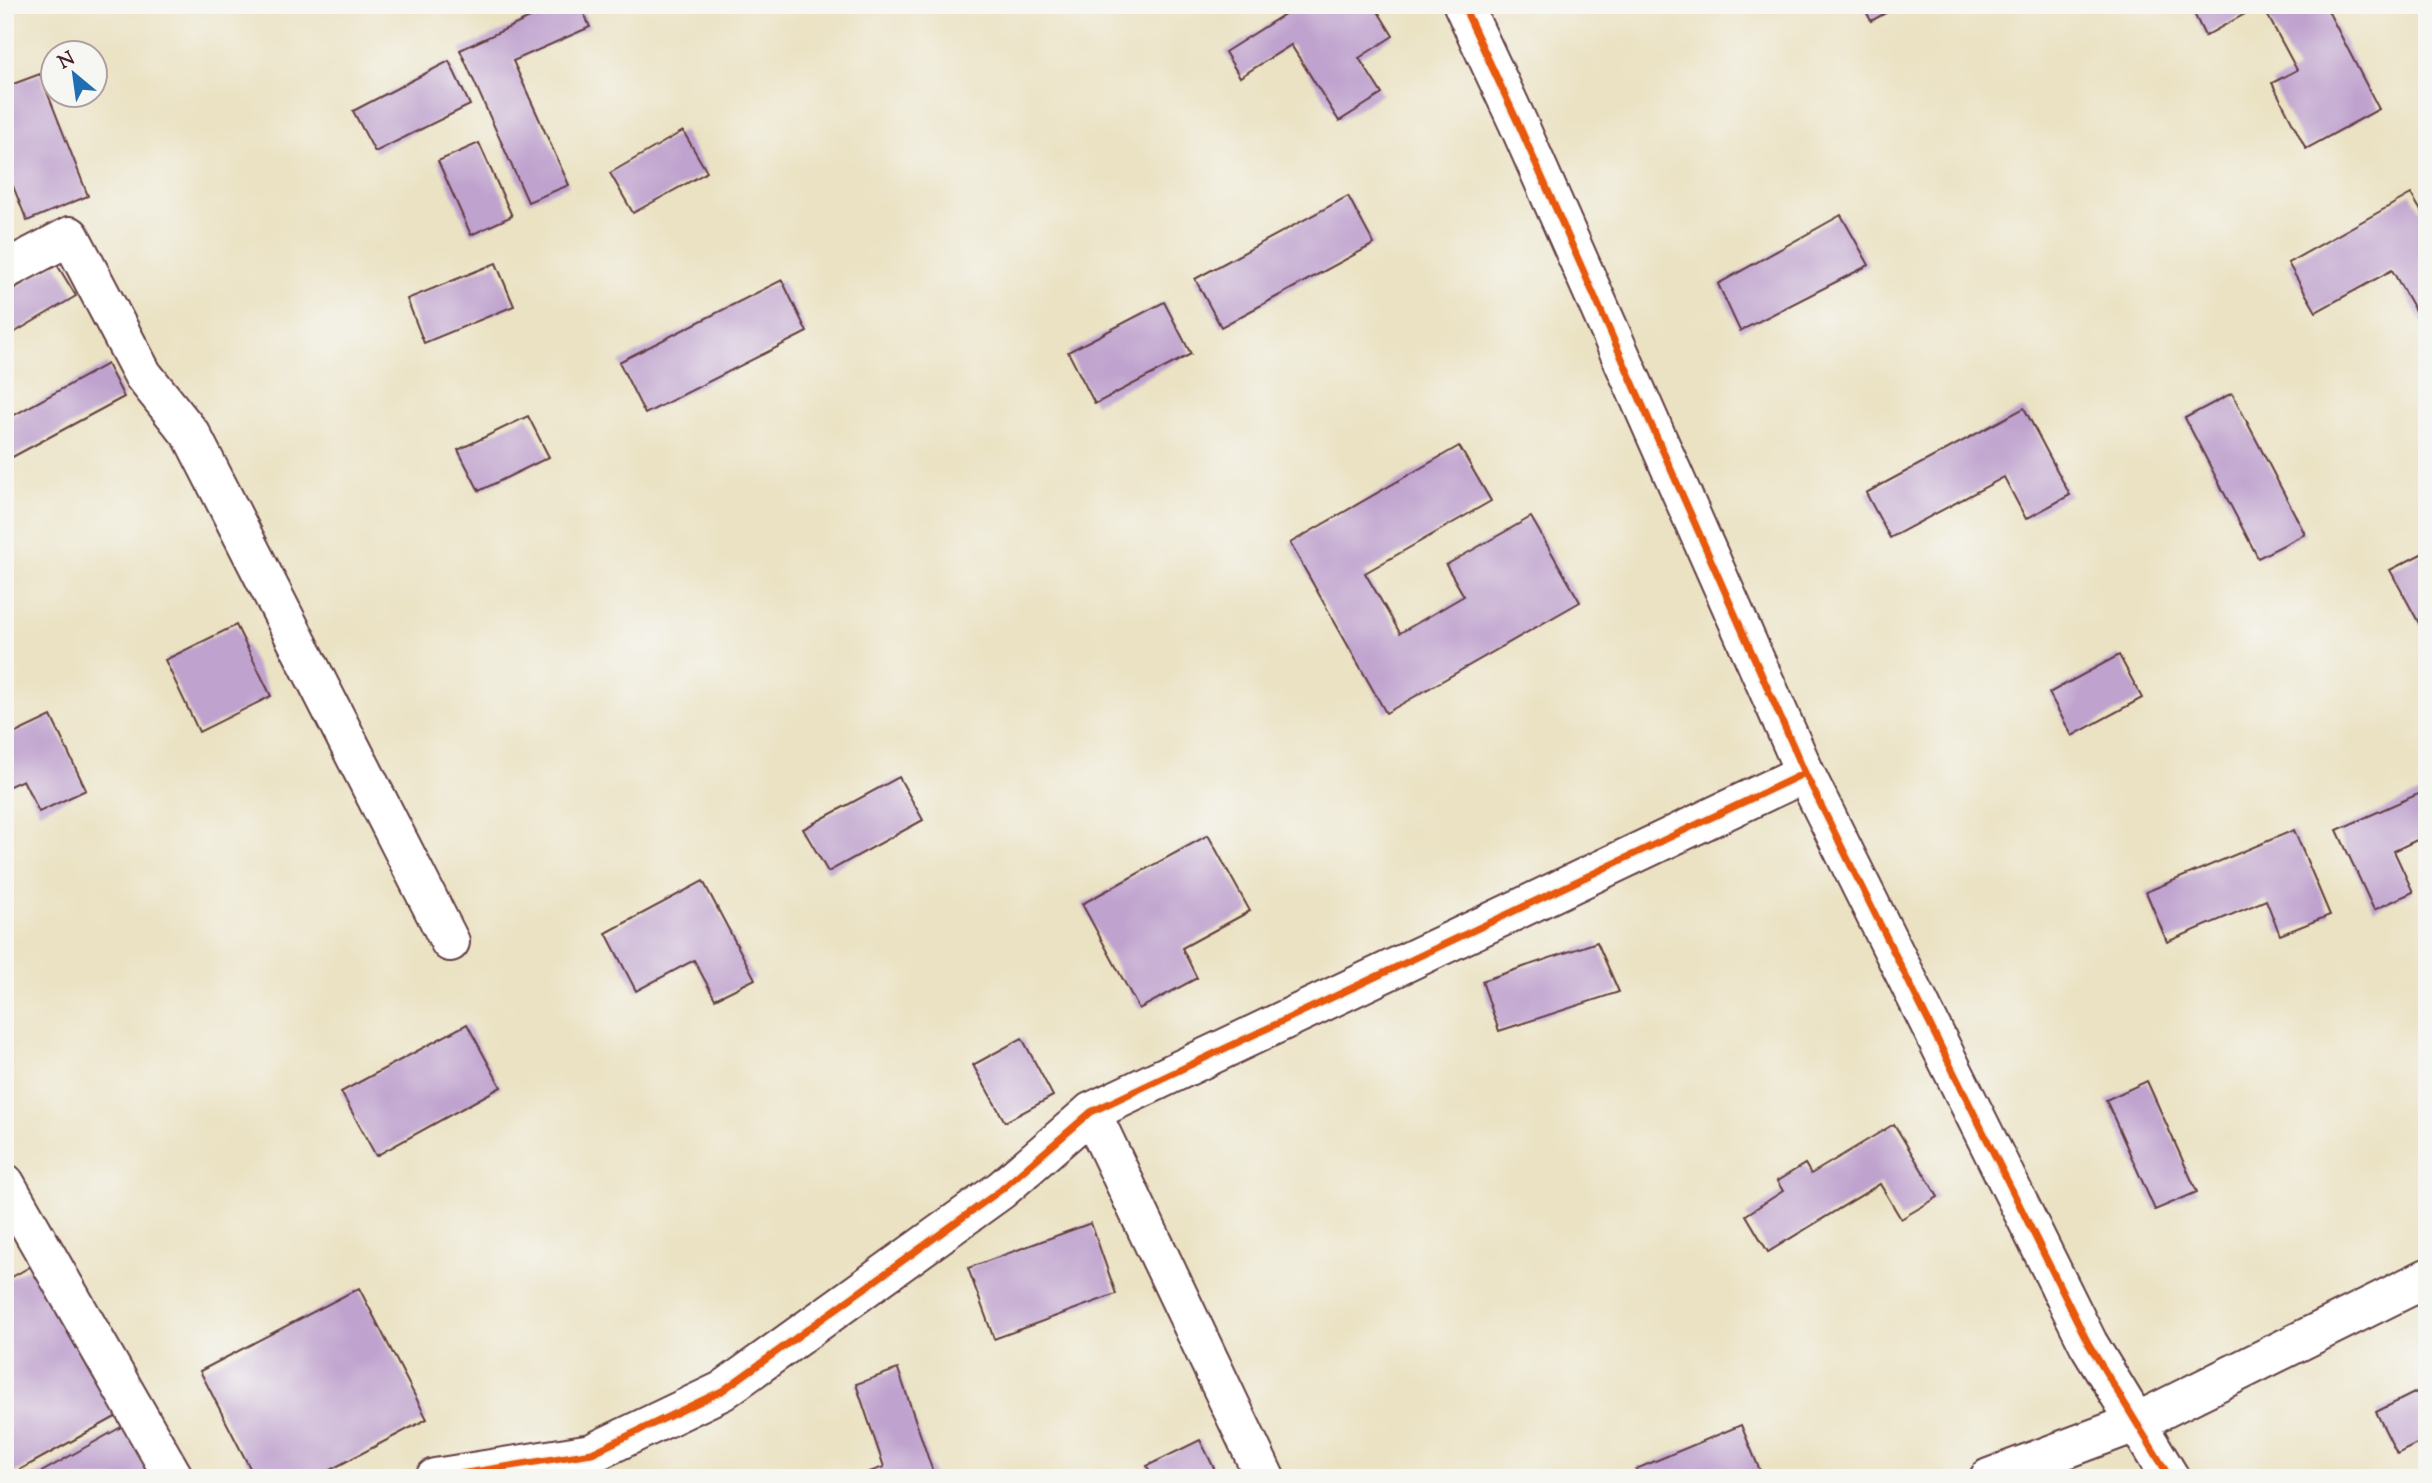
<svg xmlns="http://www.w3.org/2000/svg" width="2432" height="1483" viewBox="0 0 2432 1483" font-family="'Sorts Mill Goudy',serif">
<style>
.building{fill:#bfa2ce}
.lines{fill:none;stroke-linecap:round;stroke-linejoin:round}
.minor-casing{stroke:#623c42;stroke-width:42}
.minor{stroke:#fff;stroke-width:38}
.cycleway-casing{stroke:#f6f6f2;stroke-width:11}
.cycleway{stroke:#e8590c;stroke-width:7}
</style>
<rect width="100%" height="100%" fill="#f6f6f2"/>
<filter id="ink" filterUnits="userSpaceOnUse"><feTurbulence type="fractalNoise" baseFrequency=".0143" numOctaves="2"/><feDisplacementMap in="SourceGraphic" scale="14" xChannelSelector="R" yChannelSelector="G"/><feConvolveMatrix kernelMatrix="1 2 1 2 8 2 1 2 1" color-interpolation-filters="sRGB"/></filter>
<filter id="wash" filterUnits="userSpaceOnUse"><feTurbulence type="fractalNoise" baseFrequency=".00686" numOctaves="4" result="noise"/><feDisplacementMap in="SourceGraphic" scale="28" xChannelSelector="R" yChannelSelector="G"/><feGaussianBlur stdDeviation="1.57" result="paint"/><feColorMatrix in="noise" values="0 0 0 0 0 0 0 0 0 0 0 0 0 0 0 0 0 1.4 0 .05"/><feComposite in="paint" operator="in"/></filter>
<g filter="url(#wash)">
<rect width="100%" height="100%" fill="#ebe2c3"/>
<g id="blocks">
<g class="building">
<polygon points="558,5 580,5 590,27 513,61 569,185 528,202 460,50"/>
<polygon points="1299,5 1374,5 1393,36 1359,58 1382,94 1339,121 1291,45 1240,77 1225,52"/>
<polygon points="1863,5 1900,5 1871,21"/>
<polygon points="2190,5 2261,5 2205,36"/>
<polygon points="2262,5 2325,5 2379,109 2306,149 2272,83 2297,70"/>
<polygon points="449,61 470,105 375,152 353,111"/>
<polygon points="40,74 88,196 27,221 5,166 5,87"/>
<polygon points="683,131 707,172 633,213 610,173"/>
<polygon points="479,143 512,216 471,235 438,161"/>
<polygon points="2411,194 2427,221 2427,332 2392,270 2316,312 2288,263"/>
<polygon points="1348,196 1374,244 1221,327 1195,279"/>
<polygon points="1841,215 1869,265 1740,331 1718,284"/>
<polygon points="56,263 76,296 5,338 5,294"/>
<polygon points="496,263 514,306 424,343 407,299"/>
<polygon points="782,280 807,332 645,414 619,362"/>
<polygon points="1164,302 1191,354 1095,404 1068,352"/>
<polygon points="107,364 124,397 5,461 5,420"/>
<polygon points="2232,393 2305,534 2258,558 2185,418"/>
<polygon points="2024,408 2070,495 2026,519 2004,477 1890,538 1866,493"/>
<polygon points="528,416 549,457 479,491 458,450"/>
<polygon points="1459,446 1491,501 1365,573 1400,633 1464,596 1446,565 1531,517 1580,602 1386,713 1290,543"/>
<polygon points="2427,551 2427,638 2390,570"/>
<polygon points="236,625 271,696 199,732 165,660"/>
<polygon points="2119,655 2142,698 2072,736 2049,693"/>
<polygon points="51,716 86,790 39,812 23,780 5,788 5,738"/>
<polygon points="899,777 923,820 828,872 803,829"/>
<polygon points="2427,790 2427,835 2394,851 2413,892 2374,910 2337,830"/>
<polygon points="2294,830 2330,915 2280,935 2266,900 2167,942 2146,892"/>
<polygon points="1208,835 1250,911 1182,948 1197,978 1139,1009 1082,904"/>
<polygon points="703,881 755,979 715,999 694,960 636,991 606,933"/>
<polygon points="1597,942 1619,992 1499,1031 1482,981"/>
<polygon points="467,1024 501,1087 376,1156 341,1092"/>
<polygon points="1022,1038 1053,1096 1005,1122 973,1065"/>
<polygon points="2147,1081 2197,1192 2155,1210 2106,1100"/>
<polygon points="1894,1124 1938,1197 1901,1219 1880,1184 1768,1252 1746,1215 1783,1191 1777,1181 1805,1164 1811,1174"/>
<polygon points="1091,1223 1116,1294 994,1339 968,1268"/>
<polygon points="35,1264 119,1415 5,1478 5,1281"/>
<polygon points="359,1288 427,1419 315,1478 255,1478 200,1371"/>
<polygon points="898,1369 935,1478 852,1478 884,1467 856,1384"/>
<polygon points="2416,1392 2427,1411 2427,1439 2397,1454 2376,1412"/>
<polygon points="1741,1425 1763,1478 1639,1478 1636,1469"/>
<polygon points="123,1426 152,1478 31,1478"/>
<polygon points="1200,1440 1219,1478 1153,1478 1147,1466"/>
</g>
</g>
</g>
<g filter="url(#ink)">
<use href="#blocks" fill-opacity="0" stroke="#623c42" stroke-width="2"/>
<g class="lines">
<defs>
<g id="minor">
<polyline points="1463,5 1518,123 1805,773 2088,1343 2170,1478"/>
<polyline points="5,270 70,236 143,375 192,436 450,942"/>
<polyline points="1091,1112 1265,1478"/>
<polyline points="5,1183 174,1478"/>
<polyline points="435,1478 592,1453 722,1391 1001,1190 1091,1112 1805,773"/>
<polyline points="1989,1478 2135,1423 2427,1278"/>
</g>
</defs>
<use href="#minor" class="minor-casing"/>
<use href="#minor" class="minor"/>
<defs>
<g id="cycleway">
<polyline points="1463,5 1518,123 1805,773 2088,1343 2170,1478"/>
<polyline points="435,1478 592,1453 722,1391 1001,1190 1091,1112 1805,773"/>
</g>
</defs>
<use href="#cycleway" class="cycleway-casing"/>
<use href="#cycleway" class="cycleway"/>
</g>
</g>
<rect width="2432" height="1483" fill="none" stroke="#f6f6f2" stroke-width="28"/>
<g transform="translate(74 74) rotate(331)"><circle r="33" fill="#f6f6f2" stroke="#b1a0a2" stroke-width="2"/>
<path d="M0-5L12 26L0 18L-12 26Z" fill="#1f6fb2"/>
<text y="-10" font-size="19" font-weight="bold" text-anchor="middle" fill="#4a1f2b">N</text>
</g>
</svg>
